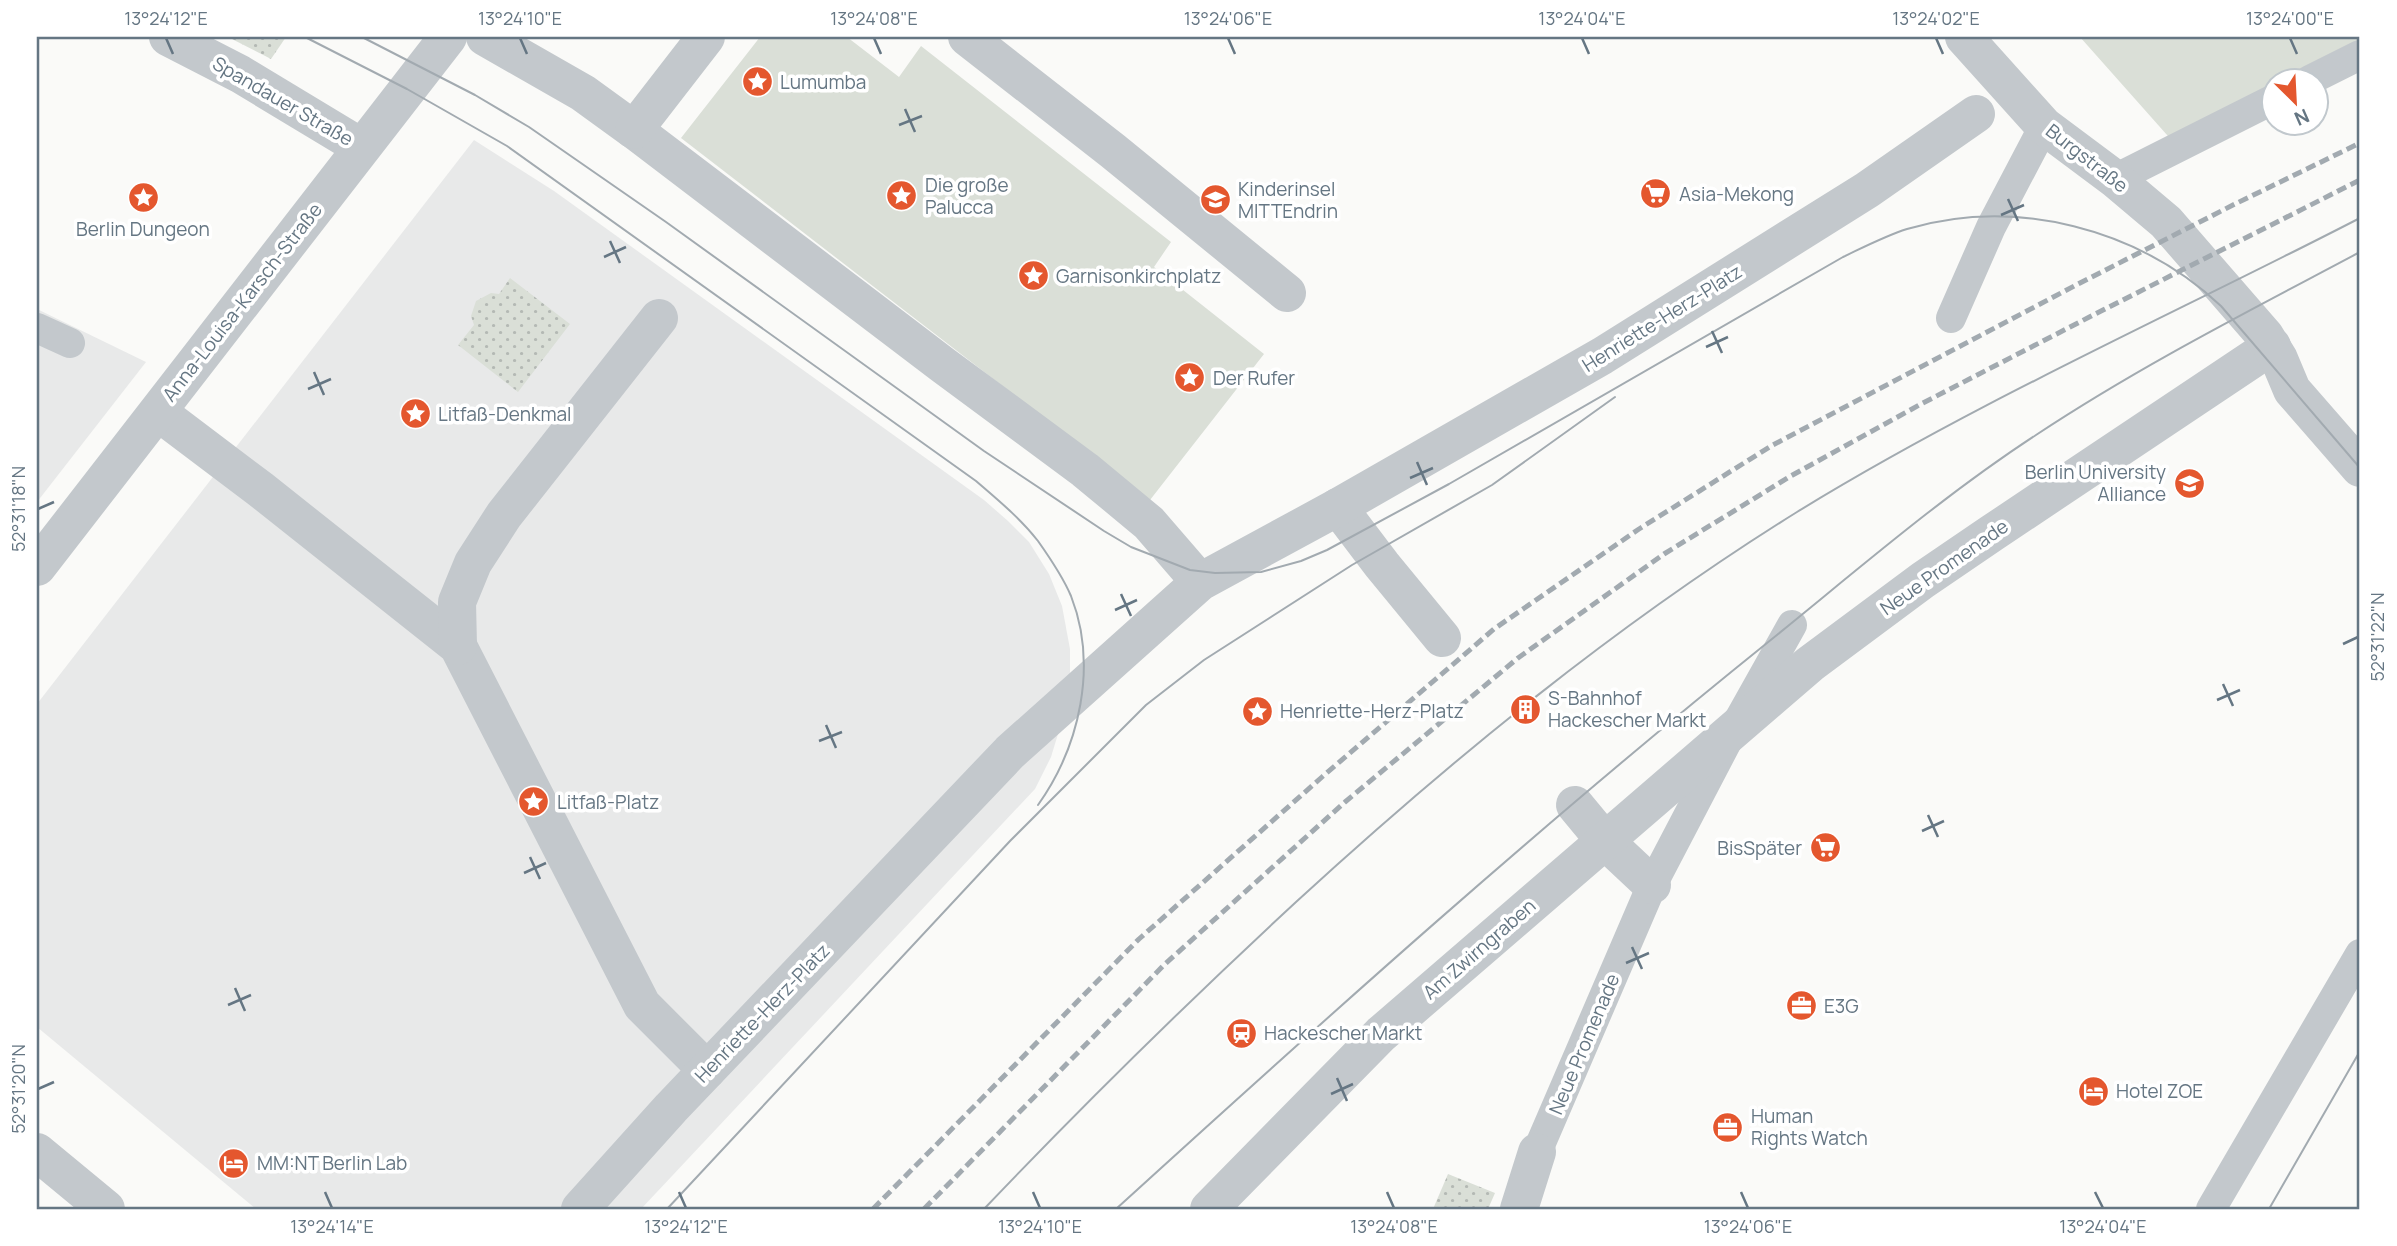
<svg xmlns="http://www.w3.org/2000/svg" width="2397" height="1246" viewBox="0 0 2397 1246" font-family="Manrope,sans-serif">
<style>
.built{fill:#e8e9e9}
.grass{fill:url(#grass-dots)}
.park{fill:#dadfd7}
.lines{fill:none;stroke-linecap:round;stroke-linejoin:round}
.service{stroke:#c3c8cc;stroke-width:30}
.pedestrian{stroke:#c3c8cc;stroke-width:38}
.tertiary{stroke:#c3c8cc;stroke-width:38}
.tram{stroke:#a2aab0;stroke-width:2}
.rail{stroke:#a2aab0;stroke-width:5;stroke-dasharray:10 5;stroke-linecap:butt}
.ticks{fill:none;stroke:#657683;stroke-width:2.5}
.labels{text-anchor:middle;stroke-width:7;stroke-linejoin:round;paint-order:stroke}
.poi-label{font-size:19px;fill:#657683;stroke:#fff;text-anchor:start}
.street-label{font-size:19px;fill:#657683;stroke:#fff}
.neatline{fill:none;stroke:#657683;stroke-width:2.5}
.ticks-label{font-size:18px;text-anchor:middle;fill:#657683}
</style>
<defs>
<pattern id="grass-dots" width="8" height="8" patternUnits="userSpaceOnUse" patternTransform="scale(1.75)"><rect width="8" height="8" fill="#dadfd7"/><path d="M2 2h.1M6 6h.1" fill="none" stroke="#b4b9b4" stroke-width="1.8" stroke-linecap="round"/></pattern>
</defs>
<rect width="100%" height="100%" fill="#fafaf8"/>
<g class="built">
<polygon points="474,140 554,191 984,500 1008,521 1029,542 1049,574 1062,606 1070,649 1070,677 1065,711 1051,757 1035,789 641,1209 256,1209 37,1027 37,704"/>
<polygon points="37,309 146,362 37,502"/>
</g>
<g class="grass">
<polygon points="228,37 286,37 271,59"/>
<polygon points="510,278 570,324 518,392 458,345 474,325 471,316 476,301 491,293 499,294"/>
<polygon points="1448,1174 1495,1193 1488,1209 1433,1209"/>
</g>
<g class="park">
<polygon points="760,37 847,37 899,77 921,46 1171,242 1154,267 1264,354 1150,500 681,138"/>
<polygon points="2080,37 2360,37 2360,65 2316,80 2274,80 2274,108 2183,153"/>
</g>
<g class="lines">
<g class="service">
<polyline points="2310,80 2360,55"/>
<polyline points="2115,179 2274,99"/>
<polyline points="1951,318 1991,227 2044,126"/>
<polyline points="37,328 70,343"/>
<polyline points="1537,1152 1652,885 1732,732 1792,625"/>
<polyline points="2211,1209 2360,954"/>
</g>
<g class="pedestrian">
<polyline points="485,37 583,93 634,130 943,365 1085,470 1149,523 1200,582"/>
<polyline points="967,37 1113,151 1287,293"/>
<polyline points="634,130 706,37"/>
<polyline points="158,412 260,489 458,646 642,1005 707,1070"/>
<polyline points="1338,507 1382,565 1442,638"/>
<polyline points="458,646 457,602 473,563 504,515 659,318"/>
<polyline points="1575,805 1604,840 1652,885"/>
<polyline points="580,1209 671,1108 1010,752 1200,582 1338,507 1602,356 1867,190 1976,114"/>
<polyline points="1209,1209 1381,1034 1810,664 1923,580 1992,533 2272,346"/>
<polyline points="1519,1209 1537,1152"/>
</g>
<g class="tertiary">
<polyline points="168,37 240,74 361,147"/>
<polyline points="1964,37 2044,126 2115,179 2166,222 2265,336 2279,359 2292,390 2360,468"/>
<polyline points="37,567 448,37"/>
<polyline points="37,1152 106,1209"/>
</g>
<g class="tram">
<path d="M305,37L407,89L507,146L976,481C998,500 1020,518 1038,541C1050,558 1063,577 1071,596C1098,665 1080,746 1038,805"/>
<path d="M362,37L475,95L529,127L666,222L984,451L1104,531L1131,547L1190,570L1215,573L1261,572L1301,561L1327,550L1449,484L1843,257C1864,247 1885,236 1907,229C2016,197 2138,228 2221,306L2360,468"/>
<polyline points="667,1209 1010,841 1146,705 1204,660 1352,565 1492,485 1615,397"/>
<path d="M984,1209C1085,1103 1189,1001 1296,902C1452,759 1617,624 1797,512C1978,401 2172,315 2360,218"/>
<path d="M1116,1209C1328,1016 1543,823 1767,643C1855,572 1941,497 2036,435C2140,366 2251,310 2360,252"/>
<polyline points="2269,1209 2360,1051"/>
</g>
<g class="rail">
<polyline points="873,1209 1139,939 1322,777 1494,629 1639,529 1771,446 2080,283 2235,204 2360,143"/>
<polyline points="924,1209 1165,964 1345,802 1518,658 1664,554 1789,477 1921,404 2103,310 2360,180"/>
</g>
</g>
<path class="ticks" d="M166,38L173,54M520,38L527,54M874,38L881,54M1228,38L1235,54M1582,38L1589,54M1936,38L1943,54M2290,38L2297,54M905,109L915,132M899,125L922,116M2008,199L2018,221M2001,215L2024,205M610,241L620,263M604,257L626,247M1712,331L1722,353M1706,347L1728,337M314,372L324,395M308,389L331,379M1417,462L1427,485M1410,478L1433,468M38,509L54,502M1121,594L1131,616M1115,610L1137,600M2343,644L2358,637M2223,684L2233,706M2217,700L2240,690M826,725L836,748M819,741L842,732M1928,815L1938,837M1922,831L1944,821M530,857L540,879M524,873L546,863M1632,947L1642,969M1626,963L1649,953M235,988L245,1011M228,1005L251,995M1337,1078L1347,1101M38,1089L54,1082M1331,1094L1353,1084M325,1192L332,1208M679,1192L686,1208M1033,1192L1040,1208M1387,1192L1394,1208M1741,1192L1748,1208M2095,1192L2103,1208"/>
<defs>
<symbol id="sight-disc" viewBox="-11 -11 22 22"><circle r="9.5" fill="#e4572e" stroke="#fff"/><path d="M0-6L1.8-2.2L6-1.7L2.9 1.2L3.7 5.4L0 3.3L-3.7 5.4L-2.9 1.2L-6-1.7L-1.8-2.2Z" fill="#fff"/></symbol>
<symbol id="supermarket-disc" viewBox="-11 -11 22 22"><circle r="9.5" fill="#e4572e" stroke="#fff"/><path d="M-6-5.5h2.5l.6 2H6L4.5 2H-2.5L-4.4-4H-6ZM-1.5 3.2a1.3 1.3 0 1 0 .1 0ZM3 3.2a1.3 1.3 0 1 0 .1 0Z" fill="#fff"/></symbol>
<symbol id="school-disc" viewBox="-11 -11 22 22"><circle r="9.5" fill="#e4572e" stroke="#fff"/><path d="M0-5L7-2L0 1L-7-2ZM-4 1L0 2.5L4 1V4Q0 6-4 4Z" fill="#fff"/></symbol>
<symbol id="university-disc" viewBox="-11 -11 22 22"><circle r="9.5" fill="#e4572e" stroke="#fff"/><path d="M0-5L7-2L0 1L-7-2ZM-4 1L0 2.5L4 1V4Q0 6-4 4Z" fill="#fff"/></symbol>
<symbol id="building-disc" viewBox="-11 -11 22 22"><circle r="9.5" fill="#e4572e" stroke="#fff"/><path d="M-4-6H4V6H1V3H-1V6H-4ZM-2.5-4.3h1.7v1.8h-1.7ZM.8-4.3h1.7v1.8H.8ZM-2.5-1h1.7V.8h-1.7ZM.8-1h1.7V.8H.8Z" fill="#fff"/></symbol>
<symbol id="office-disc" viewBox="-11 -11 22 22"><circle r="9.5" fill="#e4572e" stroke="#fff"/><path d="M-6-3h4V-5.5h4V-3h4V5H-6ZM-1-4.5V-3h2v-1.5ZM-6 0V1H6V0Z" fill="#fff"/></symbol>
<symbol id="station-disc" viewBox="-11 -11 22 22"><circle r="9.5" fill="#e4572e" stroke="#fff"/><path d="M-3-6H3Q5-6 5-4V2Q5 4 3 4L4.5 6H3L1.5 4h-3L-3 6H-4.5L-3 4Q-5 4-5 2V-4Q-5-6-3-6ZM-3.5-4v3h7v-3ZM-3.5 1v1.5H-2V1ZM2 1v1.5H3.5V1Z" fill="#fff"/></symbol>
<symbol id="hotel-disc" viewBox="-11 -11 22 22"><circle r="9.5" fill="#e4572e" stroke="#fff"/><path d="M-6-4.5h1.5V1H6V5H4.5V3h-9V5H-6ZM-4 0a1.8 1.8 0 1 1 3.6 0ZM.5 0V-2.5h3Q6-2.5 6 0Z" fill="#fff"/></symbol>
</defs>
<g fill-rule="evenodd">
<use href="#sight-disc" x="740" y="64" width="35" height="35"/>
<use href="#supermarket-disc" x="1638" y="176" width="35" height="35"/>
<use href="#sight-disc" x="884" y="178" width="35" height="35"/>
<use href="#sight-disc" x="126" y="180" width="35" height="35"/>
<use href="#school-disc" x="1198" y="182" width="35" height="35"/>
<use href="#sight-disc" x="1016" y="258" width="35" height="35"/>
<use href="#sight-disc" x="1172" y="360" width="35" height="35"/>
<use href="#sight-disc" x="398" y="396" width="35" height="35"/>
<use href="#university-disc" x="2172" y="466" width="35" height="35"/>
<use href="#building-disc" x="1508" y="692" width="35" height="35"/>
<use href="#sight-disc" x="1240" y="694" width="35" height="35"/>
<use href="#sight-disc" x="516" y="784" width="35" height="35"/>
<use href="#supermarket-disc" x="1808" y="830" width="35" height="35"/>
<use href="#office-disc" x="1784" y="988" width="35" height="35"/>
<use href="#station-disc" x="1224" y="1016" width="35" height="35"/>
<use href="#hotel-disc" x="2076" y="1074" width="35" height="35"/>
<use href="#office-disc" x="1710" y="1110" width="35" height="35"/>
<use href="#hotel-disc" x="216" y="1146" width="35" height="35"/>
</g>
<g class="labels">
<g class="poi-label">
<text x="780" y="89">Lumumba</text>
<text x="925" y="192">Die große<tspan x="925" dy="22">Palucca</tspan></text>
<text x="1238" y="196">Kinderinsel<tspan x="1238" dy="22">MITTEndrin</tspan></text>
<text x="1679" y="201">Asia-Mekong</text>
<text x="143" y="236" text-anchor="middle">Berlin Dungeon</text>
<text x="1056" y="283">Garnisonkirchplatz</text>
<text x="1213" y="385">Der Rufer</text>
<text x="438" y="421">Litfaß-Denkmal</text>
<text x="2166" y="479" text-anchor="end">Berlin University<tspan x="2166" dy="22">Alliance</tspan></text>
<text x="1548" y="705">S-Bahnhof<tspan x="1548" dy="22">Hackescher Markt</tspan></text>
<text x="1280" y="718">Henriette-Herz-Platz</text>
<text x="557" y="809">Litfaß-Platz</text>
<text x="1802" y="855" text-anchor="end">BisSpäter</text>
<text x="1824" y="1013">E3G</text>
<text x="1264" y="1040">Hackescher Markt</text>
<text x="2116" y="1098">Hotel ZOE</text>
<text x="1751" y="1123">Human<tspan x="1751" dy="22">Rights Watch</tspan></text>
<text x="257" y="1170">MM:NT Berlin Lab</text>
</g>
<g class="street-label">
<text transform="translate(283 101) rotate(30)" y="7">Spandauer Straße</text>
<text transform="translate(2087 158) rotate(38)" y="7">Burgstraße</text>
<text transform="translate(242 302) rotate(-52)" y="7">Anna-Louisa-Karsch-Straße</text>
<text transform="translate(1662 318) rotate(-32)" y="7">Henriette-Herz-Platz</text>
<text transform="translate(1944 567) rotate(-35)" y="7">Neue Promenade</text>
<text transform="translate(1479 949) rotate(-41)" y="7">Am Zwirngraben</text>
<text transform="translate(762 1013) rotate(-46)" y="7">Henriette-Herz-Platz</text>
<text transform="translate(1584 1044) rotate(-67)" y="7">Neue Promenade</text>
</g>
</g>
<rect width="2397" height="1246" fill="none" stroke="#ffffff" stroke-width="77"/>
<g transform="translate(2295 102) rotate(156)"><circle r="33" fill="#ffffff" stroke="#c1c8cd" stroke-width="2"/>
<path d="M0-5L12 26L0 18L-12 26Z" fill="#e4572e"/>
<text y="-10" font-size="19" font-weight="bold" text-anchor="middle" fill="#657683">N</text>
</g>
<rect x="38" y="38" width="2320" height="1170" class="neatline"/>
<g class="ticks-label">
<text x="166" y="25">13°24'12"E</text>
<text x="520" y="25">13°24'10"E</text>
<text x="874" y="25">13°24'08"E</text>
<text x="1228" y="25">13°24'06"E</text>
<text x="1582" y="25">13°24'04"E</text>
<text x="1936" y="25">13°24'02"E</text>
<text x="2290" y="25">13°24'00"E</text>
<text transform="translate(19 509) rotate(-90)" y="6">52°31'18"N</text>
<text transform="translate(2378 637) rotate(-90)" y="6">52°31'22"N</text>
<text transform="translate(19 1089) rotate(-90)" y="6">52°31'20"N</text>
<text x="332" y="1233">13°24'14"E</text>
<text x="686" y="1233">13°24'12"E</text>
<text x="1040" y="1233">13°24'10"E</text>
<text x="1394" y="1233">13°24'08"E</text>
<text x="1748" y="1233">13°24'06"E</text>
<text x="2103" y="1233">13°24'04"E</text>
</g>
</svg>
